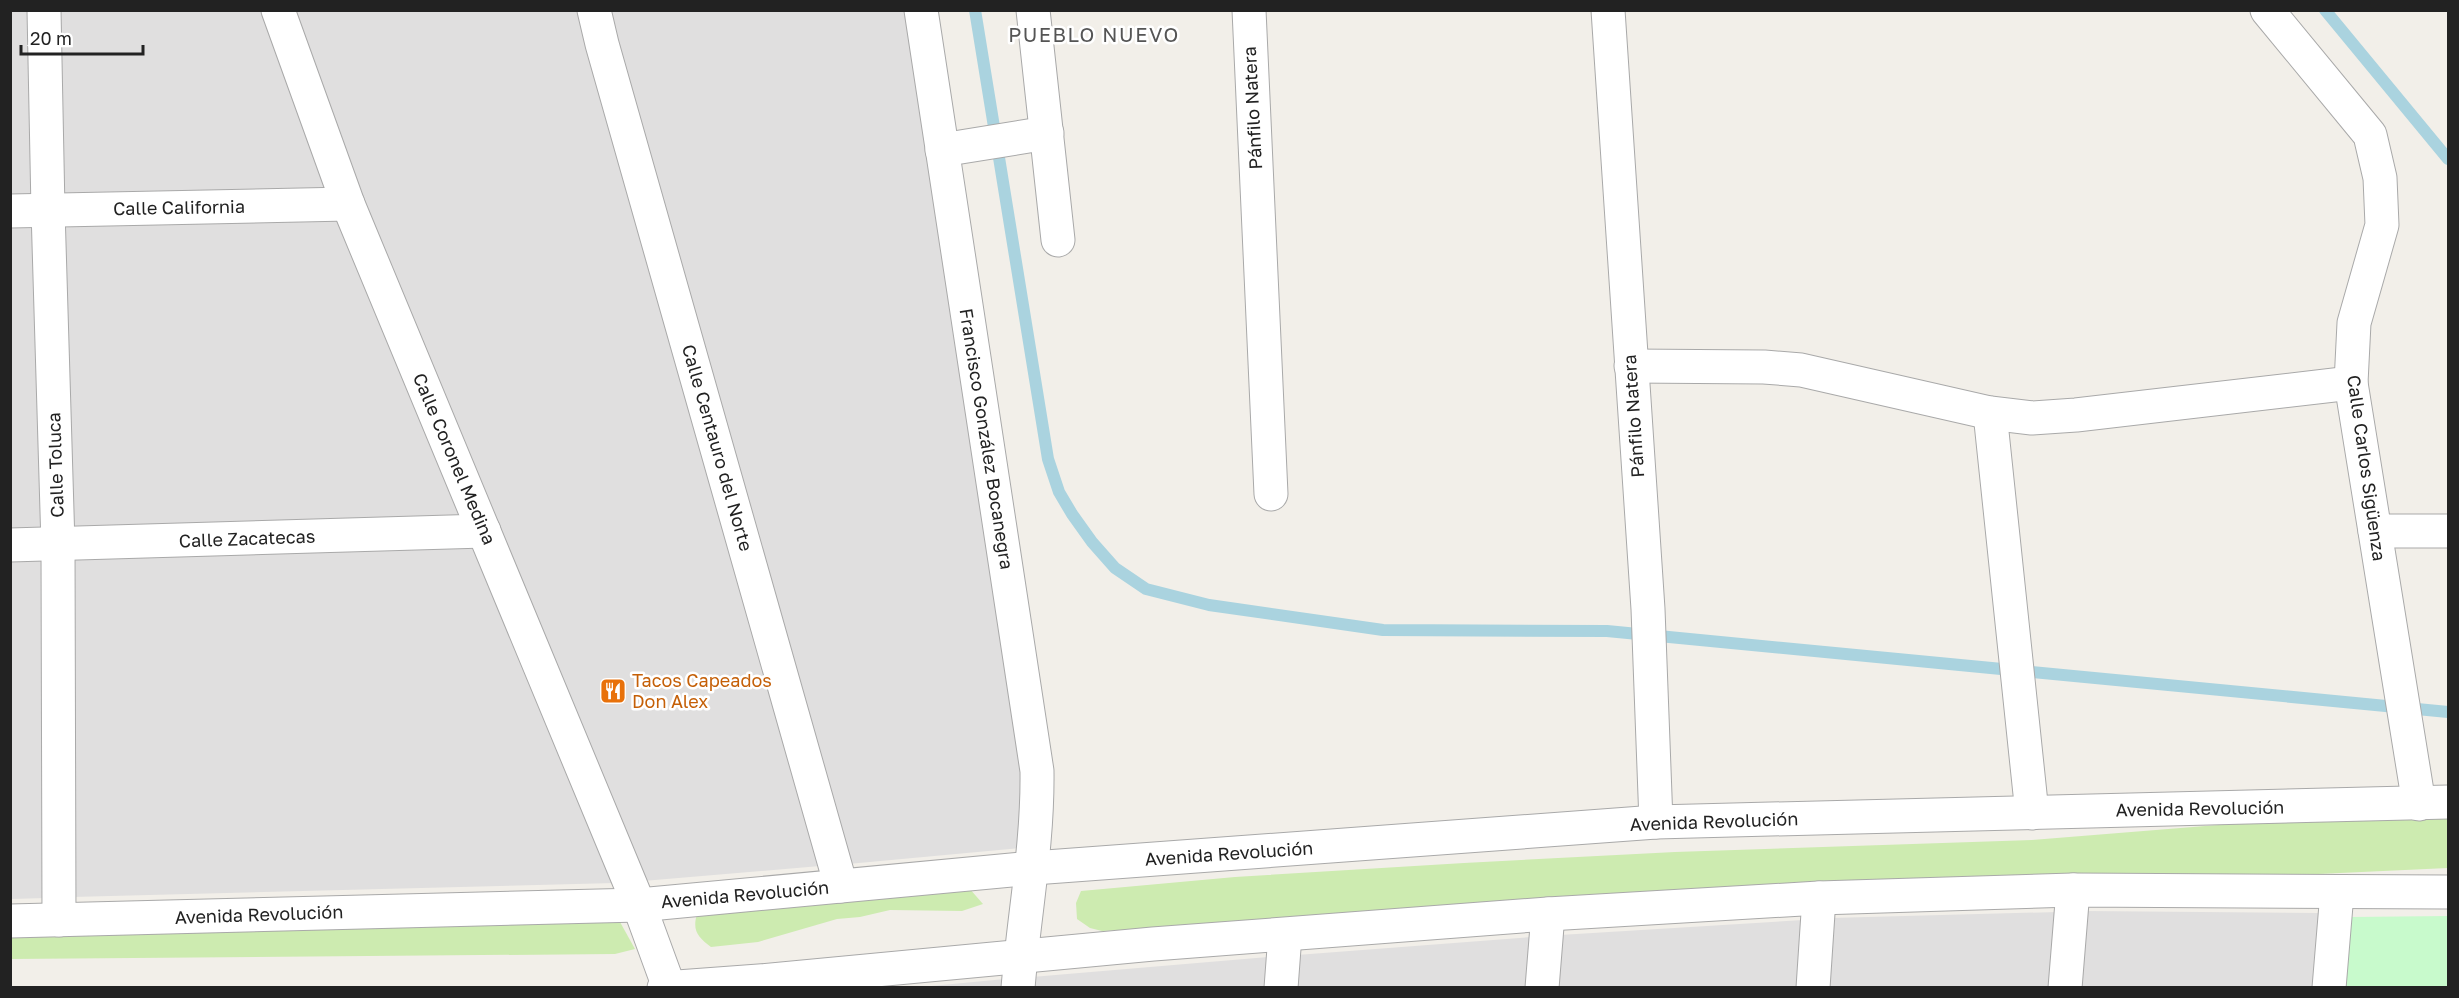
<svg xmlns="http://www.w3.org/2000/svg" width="2459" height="998" viewBox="0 0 2459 998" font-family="'Golos Text',sans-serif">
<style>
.residential{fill:#e0dfdf}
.grass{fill:#cdebb0}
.park{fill:#c8facc}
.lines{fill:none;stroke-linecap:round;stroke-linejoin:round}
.stream{stroke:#aad3df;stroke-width:12}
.minor-casing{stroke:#a9a9a9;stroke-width:35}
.tertiary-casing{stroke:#a9a9a9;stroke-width:35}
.minor{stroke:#fff;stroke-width:33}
.tertiary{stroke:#fff;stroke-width:33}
.labels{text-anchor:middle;stroke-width:5;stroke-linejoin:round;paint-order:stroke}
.street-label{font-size:18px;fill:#222;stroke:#fff}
.food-label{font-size:18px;fill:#c56008;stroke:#fff;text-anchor:start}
.neighbourhood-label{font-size:20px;letter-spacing:1.5px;fill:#555;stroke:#fff}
</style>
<rect width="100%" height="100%" fill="#f2efe9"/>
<g class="residential">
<polygon points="10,11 31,11 34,198 11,198"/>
<polygon points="57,11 264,11 330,191 61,195"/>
<polygon points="293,11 581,11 820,866 643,881 349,168"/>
<polygon points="608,11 907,11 1023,765 1021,848 848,864"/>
<polygon points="339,217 464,520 71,528 61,224"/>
<polygon points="32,223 46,529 11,530 10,224"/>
<polygon points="474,545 615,883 72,897 72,557"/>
<polygon points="10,560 44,560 46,898 11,899"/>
<polygon points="2085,911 2319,913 2315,987 2079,988"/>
<polygon points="2057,912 2051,987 1826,988 1831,918"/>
<polygon points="1803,920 1798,987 1556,988 1560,935"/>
<polygon points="1532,937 1528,987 1295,988 1297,955"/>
<polygon points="1268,957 1266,987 1031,988 1032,977"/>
<polygon points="1005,979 1004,987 921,987"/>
</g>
<g class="grass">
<polygon points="2448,813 2448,868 1102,931 1090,928 1077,919 1076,903 1081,891 1235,877 1464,863 1675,852 2032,840 2255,822"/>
<path d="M969,888L983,904L962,911L890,910L860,917L837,919L758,942L711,947C698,937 692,931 697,914Z"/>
<polygon points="603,915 620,922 635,949 615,954 11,959 10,928"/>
</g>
<polygon class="park" points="2448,916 2448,987 2345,988 2350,917"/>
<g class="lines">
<g class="stream">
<polyline points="975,10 1048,459 1059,492 1072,514 1092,542 1115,568 1146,589 1209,605 1383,630 1607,631 2448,712"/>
<polyline points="2325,10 2448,159"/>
</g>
<defs>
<g id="minor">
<polyline points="44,10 48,210 58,545 59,920"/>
<polyline points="278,10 348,204 639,905 669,987"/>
<polyline points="594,10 602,44 841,886"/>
<path d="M921,10L1037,771C1038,844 1024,915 1018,988"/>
<polyline points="1033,10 1058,240"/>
<polyline points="1249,10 1271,494"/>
<polyline points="1608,10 1648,609 1656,822"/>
<polyline points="2267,10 2370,135 2380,178 2382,225 2354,323 2351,383 2419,804"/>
<polyline points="942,150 1047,133"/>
<polyline points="10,211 348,204"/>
<polyline points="1631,366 1764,367 1801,370 1990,413 2032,418 2076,415 2351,383"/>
<polyline points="1990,413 2032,813"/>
<polyline points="2375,531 2448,531"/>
<polyline points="10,545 484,531"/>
<polyline points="1281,988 1285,935"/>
<polyline points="1542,988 1548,914"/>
<polyline points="1813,988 1819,898"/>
<polyline points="2065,988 2073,890"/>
<polyline points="2329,988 2337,893"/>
</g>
<g id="tertiary">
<polyline points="10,921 639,905 1033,868 1656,822 2448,802"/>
<polyline points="664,988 759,981 1153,944 1548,914 1819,898 2073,890 2448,892"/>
</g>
</defs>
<use href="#minor" class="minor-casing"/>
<use href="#tertiary" class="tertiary-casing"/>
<use href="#minor" class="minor"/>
<use href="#tertiary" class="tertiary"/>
</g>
<defs>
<symbol id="restaurant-square" viewBox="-11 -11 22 22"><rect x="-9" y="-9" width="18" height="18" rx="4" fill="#e8710a" stroke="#fff"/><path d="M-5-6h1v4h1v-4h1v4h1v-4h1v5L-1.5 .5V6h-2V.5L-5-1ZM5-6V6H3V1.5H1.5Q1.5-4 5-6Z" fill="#fff"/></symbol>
</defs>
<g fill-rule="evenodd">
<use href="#restaurant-square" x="598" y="676" width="30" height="30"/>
</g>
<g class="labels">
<g class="street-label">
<text transform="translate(1253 108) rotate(-93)" y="6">Pánfilo Natera</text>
<text transform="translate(179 208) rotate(-1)" y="6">Calle California</text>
<text transform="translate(1634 416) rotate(-94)" y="6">Pánfilo Natera</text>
<text transform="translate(986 439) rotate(81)" y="6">Francisco González Bocanegra</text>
<text transform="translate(717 448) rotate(74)" y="6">Calle Centauro del Norte</text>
<text transform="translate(454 459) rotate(67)" y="6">Calle Coronel Medina</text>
<text transform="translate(56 465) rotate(-92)" y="6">Calle Toluca</text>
<text transform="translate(2366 468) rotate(82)" y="6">Calle Carlos Sigüenza</text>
<text transform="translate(247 539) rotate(-2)" y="6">Calle Zacatecas</text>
<text transform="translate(2200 809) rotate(-1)" y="6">Avenida Revolución</text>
<text transform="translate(1714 822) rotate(-2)" y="6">Avenida Revolución</text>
<text transform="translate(1229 854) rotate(-4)" y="6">Avenida Revolución</text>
<text transform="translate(745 895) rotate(-5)" y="6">Avenida Revolución</text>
<text transform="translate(259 915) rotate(-2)" y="6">Avenida Revolución</text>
</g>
<g class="food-label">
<text x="632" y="687">Tacos Capeados<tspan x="632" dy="21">Don Alex</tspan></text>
</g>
<g class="neighbourhood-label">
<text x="1094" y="42">PUEBLO NUEVO</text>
</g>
</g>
<rect width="2459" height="998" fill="none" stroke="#222222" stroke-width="24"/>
<path d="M21 45v9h122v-9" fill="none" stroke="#222222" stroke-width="3"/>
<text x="30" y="45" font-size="18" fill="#222222" stroke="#ffffff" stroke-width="4.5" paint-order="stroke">20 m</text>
</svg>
